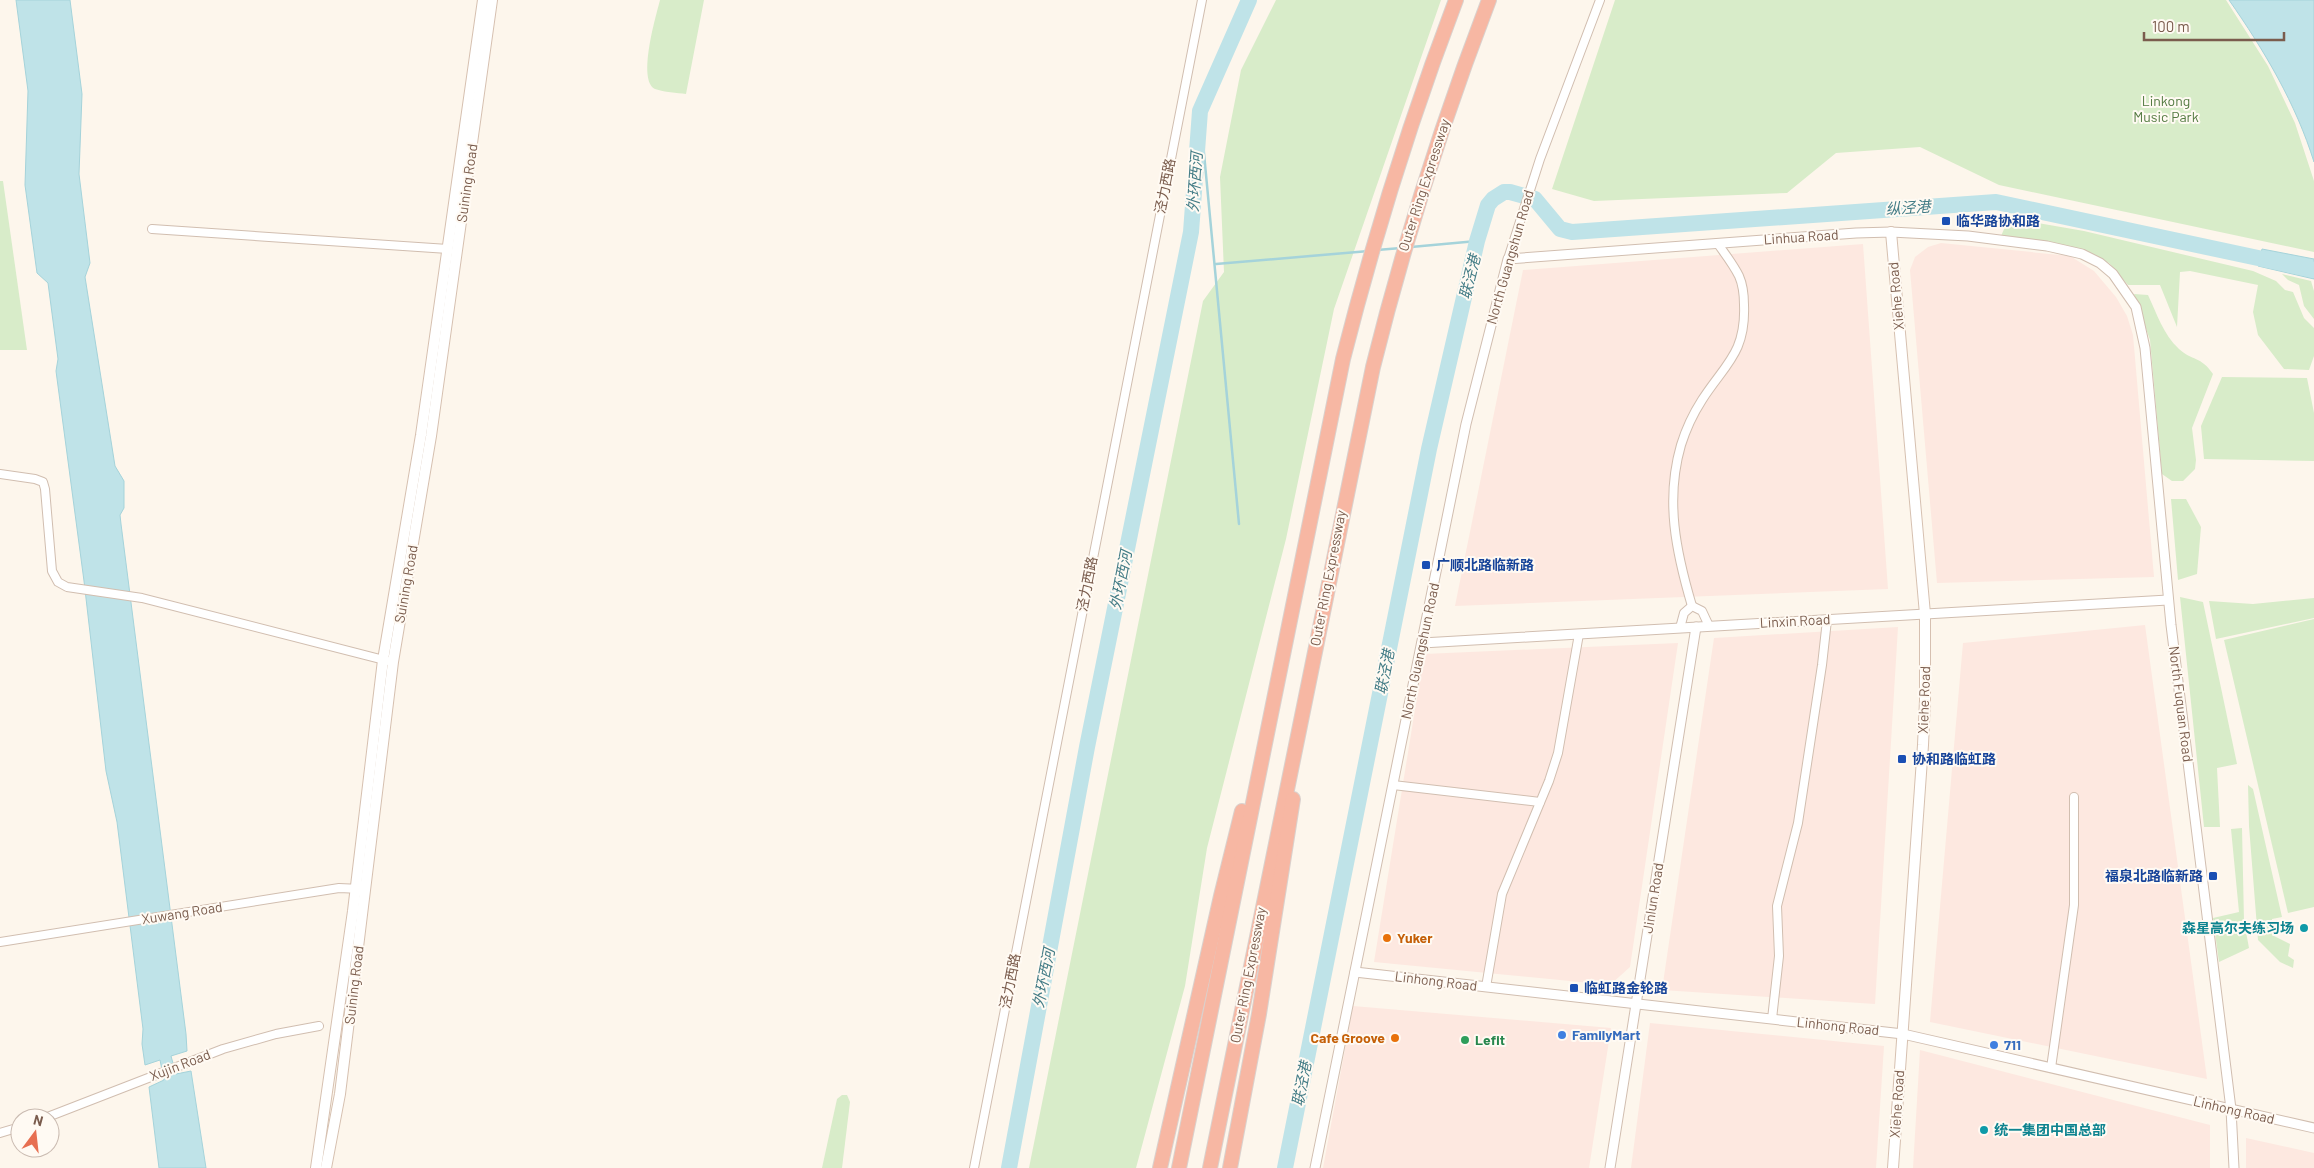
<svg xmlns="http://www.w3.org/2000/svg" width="2314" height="1168" viewBox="0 0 2314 1168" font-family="Barlow,'Noto Sans SC',sans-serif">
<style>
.commercial{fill:#fde8e0}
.green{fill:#d8ecc9}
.water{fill:#bfe3e8;stroke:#a5d3da}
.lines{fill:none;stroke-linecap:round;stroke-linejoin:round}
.stream{stroke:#a5d3da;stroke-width:2.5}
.river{stroke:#bfe3e8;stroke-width:16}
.minor-casing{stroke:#d1beb0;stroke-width:10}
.tertiary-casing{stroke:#d1beb0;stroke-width:11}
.secondary-casing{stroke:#d6c0b0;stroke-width:12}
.motorway-casing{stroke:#dad1cd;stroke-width:16}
.minor{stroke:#fff;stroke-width:8}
.tertiary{stroke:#fff;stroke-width:9}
.secondary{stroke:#fff;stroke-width:10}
.motorway{stroke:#f7b7a3;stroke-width:14}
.transit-dot{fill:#1a4fb4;stroke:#fffaf3;stroke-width:2}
.culture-dot{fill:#0f9aa8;stroke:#fffaf3;stroke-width:2}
.food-dot{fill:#e8710a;stroke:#fffaf3;stroke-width:2}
.shop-dot{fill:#3f7fe0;stroke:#fffaf3;stroke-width:2}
.leisure-dot{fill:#2e9e5b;stroke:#fffaf3;stroke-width:2}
.labels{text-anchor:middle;stroke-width:4;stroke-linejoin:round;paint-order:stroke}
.park-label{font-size:14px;fill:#537a41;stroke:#fffaf3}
.street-label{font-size:14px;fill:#7a5c4d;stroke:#fffaf3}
.transit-label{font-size:14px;font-weight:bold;fill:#164399;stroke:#fffaf3;text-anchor:start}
.culture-label{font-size:14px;font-weight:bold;fill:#0d838f;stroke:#fffaf3;text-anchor:end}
.food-label{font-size:14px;font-weight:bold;fill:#c56008;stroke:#fffaf3;text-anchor:start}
.shop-label{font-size:14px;font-weight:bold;fill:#366cbe;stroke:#fffaf3;text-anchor:start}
.leisure-label{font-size:14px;font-weight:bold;fill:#27864d;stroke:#fffaf3;text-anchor:start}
.water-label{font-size:15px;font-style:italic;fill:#437c86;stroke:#fffaf3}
</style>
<rect width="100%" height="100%" fill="#fdf6ec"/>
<g class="commercial">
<polygon points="1941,243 2070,256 2094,271 2116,297 2127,316 2133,335 2154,577 1937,583 1910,270 1915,257 1928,247"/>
<polygon points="1863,244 1888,589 1455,606 1523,270"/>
<polygon points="2145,625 2207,1079 1930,1022 1963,643"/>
<polygon points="1898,627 1875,1004 1662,990 1714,638"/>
<polygon points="1678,643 1630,967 1610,985 1374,962 1424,654"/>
<polygon points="1353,1006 1611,1028 1589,1168 1323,1168"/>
<polygon points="1650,1023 1884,1046 1876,1168 1631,1168"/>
<polygon points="1920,1050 2210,1125 2210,1168 1913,1168"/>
<polygon points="2246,1138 2314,1153 2314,1168 2246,1168"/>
</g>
<g class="green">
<path d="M660,0H704L686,94C677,93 664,92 655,89C637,80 656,16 660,0Z"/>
<polygon points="1276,0 1441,0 1334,309 1286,539 1207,848 1185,986 1136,1168 1029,1168 1203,301 1224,272 1220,177 1241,70"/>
<polygon points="1615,0 2226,0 2268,66 2295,123 2314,181 2314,252 1999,185 1920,147 1836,153 1787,193 1594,201 1552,189"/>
<polygon points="0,181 3,181 27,350 0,350"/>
<polygon points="2009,218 2084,231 2253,271 2276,281 2285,290 2293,292 2304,318 2314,328 2314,356 2309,370 2284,369 2258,335 2253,312 2258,285 2190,271 2180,272 2177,327 2160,285 2128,285 2109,263 2081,251 2001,236"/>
<polygon points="2282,274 2311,281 2314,291 2314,319 2304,306 2299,285 2288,280"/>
<path d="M2134,294L2148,295C2157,314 2163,334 2179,349C2192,361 2201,356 2213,374L2192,428L2196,460L2195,469L2183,481H2172L2162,474L2150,340Z"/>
<polygon points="2222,377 2307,378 2314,413 2314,461 2204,459 2201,426"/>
<polygon points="2171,499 2186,499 2201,527 2197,574 2178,580"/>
<polygon points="2180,597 2203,602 2237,764 2217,768 2220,827 2204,827"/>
<polygon points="2314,598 2314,618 2216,639 2209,601 2253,604"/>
<polygon points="2314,619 2314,907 2288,913 2224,640"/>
<polygon points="2248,785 2253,789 2282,917 2272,919 2272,935 2290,944 2288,956 2294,960 2293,968 2280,962 2258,940 2249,826"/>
<polygon points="2242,828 2244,921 2249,948 2219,962 2213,918 2239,912 2231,829"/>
<polygon points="842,1095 847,1095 850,1102 842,1168 822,1168 837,1099"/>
</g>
<g class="water">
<polygon points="16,0 70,0 82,94 79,174 90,263 85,277 115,466 124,481 124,508 120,515 121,524 186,1034 187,1051 171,1056 176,1074 191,1071 206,1168 159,1168 149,1087 164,1080 160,1060 145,1065 142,1044 143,1029 117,822 106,771 84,581 56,371 58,359 48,283 37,273 25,185 28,91"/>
<path d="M2229,0H2314V162C2296,104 2264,50 2229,0Z"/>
<polygon points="2262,249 2314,259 2314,279 2258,266"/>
</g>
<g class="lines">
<g class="stream">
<polyline points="1200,111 1239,524"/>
<polyline points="1411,247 1477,241"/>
<polyline points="1377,250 1401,248"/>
<polyline points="1216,264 1369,251"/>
</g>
<g class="river">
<polyline points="1009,1168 1087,747 1191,232 1200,111 1249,0"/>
<polyline points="1285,1168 1429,449 1477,241 1488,205 1493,199 1504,192 1510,192 1535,199 1560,229 1572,232 1996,202 2314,270"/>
</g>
<defs>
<g id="minor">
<polyline points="152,229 448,249"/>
<polyline points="1508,259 1540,159 1600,0"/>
<polyline points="0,474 35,479 43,482 45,489 52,571 58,582 67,587 142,598 388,661"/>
<path d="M1692,606C1676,552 1665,500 1681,445C1686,429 1693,414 1702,400C1725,364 1746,353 1744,305C1744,295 1743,285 1739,276C1733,264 1725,254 1718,244"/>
<polyline points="1680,628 1684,613 1692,606 1702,611 1709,626"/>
<polyline points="1393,785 1540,802"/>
<polyline points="0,942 339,888 361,889"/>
<polyline points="1486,987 1502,894 1549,781 1558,753 1579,634"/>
<polyline points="1772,1019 1779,956 1777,906 1798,823 1822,665 1827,620"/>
<polyline points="2051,1068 2074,905 2074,797"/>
<polyline points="45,1118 223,1049 276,1034 319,1026"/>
<polyline points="0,1133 20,1127"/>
<polyline points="974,1168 1202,0"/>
</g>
<g id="tertiary">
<polyline points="1422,643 2168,600"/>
<polyline points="1355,972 1903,1034 2314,1128"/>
<polyline points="1315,1168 1466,424 1508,259 1856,233 1891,232 1968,236 2047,246 2082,254 2100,263 2113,274 2136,307 2145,348 2171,625 2231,1109 2234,1168"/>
<polyline points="1610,1168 1696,627"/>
</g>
<g id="secondary">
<polyline points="1891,232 1925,614 1925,700 1923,745 1893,1168"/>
<polyline points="316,1168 353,911 383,660 421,435 483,0"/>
<polyline points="326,1168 340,1094 393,662 431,436 492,0"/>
</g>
<g id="motorway">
<polyline points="1160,1168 1221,896 1242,811"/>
<path d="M1179,1168L1343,359C1374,237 1411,118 1456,0"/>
<path d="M1210,1168L1373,367C1404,242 1443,120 1489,0"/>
<polyline points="1230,1168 1259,1014 1293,799"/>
</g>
</defs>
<use href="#minor" class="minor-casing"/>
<use href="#tertiary" class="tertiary-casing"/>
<use href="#secondary" class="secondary-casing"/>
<use href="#motorway" class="motorway-casing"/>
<use href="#minor" class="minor"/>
<use href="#tertiary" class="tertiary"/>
<use href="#secondary" class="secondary"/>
<use href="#motorway" class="motorway"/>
</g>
<g class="transit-dot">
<rect x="1941" y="216" width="10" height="10" rx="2.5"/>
<rect x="1421" y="560" width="10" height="10" rx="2.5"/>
<rect x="1897" y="754" width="10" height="10" rx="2.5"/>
<rect x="2208" y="871" width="10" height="10" rx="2.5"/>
<rect x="1569" y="983" width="10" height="10" rx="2.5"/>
</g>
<g class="culture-dot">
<circle cx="2304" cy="928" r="5"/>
<circle cx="1984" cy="1130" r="5"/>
</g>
<g class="food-dot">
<circle cx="1387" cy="938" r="5"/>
<circle cx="1395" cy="1038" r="5"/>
</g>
<g class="shop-dot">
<circle cx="1562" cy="1035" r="5"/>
<circle cx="1994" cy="1045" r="5"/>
</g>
<circle class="leisure-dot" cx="1465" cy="1040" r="5"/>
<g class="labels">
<g class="park-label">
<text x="2166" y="106">Linkong<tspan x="2166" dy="16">Music Park</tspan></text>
</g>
<g class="street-label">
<text transform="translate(467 183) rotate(-82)" y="5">Suining Road</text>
<text transform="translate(1424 185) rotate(-72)" y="5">Outer Ring Expressway</text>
<text transform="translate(1165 186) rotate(-79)" y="5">泾力西路</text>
<text transform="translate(1801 237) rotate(-4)" y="5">Linhua Road</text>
<text transform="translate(1510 257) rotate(-74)" y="5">North Guangshun Road</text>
<text transform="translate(1896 296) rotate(-95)" y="5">Xiehe Road</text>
<text transform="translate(1328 578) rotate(-79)" y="5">Outer Ring Expressway</text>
<text transform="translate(406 584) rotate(-80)" y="5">Suining Road</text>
<text transform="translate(1087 584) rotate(-79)" y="5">泾力西路</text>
<text transform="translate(1795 621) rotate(-3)" y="5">Linxin Road</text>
<text transform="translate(1420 651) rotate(-78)" y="5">North Guangshun Road</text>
<text transform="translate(1924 700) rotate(-88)" y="5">Xiehe Road</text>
<text transform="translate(2181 704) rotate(83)" y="5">North Fuquan Road</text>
<text transform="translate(1653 898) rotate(-81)" y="5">Jinlun Road</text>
<text transform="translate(182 913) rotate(-9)" y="5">Xuwang Road</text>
<text transform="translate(1248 975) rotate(-79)" y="5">Outer Ring Expressway</text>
<text transform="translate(1010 981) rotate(-79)" y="5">泾力西路</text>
<text transform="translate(1436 981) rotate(7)" y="5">Linhong Road</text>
<text transform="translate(354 985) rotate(-83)" y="5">Suining Road</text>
<text transform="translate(1838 1026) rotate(6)" y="5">Linhong Road</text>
<text transform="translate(180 1065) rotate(-21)" y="5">Xujin Road</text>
<text transform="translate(1897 1104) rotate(-86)" y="5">Xiehe Road</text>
<text transform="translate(2234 1110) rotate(13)" y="5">Linhong Road</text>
</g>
<g class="transit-label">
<text x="1956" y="226">临华路协和路</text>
<text x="1436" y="570">广顺北路临新路</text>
<text x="1912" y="764">协和路临虹路</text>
<text x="2203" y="881" text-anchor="end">福泉北路临新路</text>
<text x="1584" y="993">临虹路金轮路</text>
</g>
<g class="culture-label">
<text x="2294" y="933">森星高尔夫练习场</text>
<text x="1994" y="1135" text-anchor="start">统一集团中国总部</text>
</g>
<g class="food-label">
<text x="1397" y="943">Yuker</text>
<text x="1385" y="1043" text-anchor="end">Cafe Groove</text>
</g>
<g class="shop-label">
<text x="1572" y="1040">FamilyMart</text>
<text x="2004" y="1050">711</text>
</g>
<g class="leisure-label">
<text x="1475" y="1045">Lefit</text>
</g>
<g class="water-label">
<text transform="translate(1195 182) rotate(-86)" y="5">外环西河</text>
<text transform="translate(1908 208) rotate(-4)" y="5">纵泾港</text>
<text transform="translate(1470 277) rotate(-76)" y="5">联泾港</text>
<text transform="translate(1121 580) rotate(-79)" y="5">外环西河</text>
<text transform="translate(1385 672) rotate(-79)" y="5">联泾港</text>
<text transform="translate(1044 978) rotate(-79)" y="5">外环西河</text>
<text transform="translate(1302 1084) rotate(-79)" y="5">联泾港</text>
</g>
</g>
<g transform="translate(35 1133) rotate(15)"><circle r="24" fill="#fffaf3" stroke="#cabbb1"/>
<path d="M0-4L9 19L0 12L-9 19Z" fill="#e76f51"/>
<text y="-8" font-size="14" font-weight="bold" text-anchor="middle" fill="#7a5c4d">N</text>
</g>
<path d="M2144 32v8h140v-8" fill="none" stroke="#7a5c4d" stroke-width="2.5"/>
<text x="2152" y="32" font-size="15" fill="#7a5c4d" stroke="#fffaf3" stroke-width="4" paint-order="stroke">100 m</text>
</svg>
